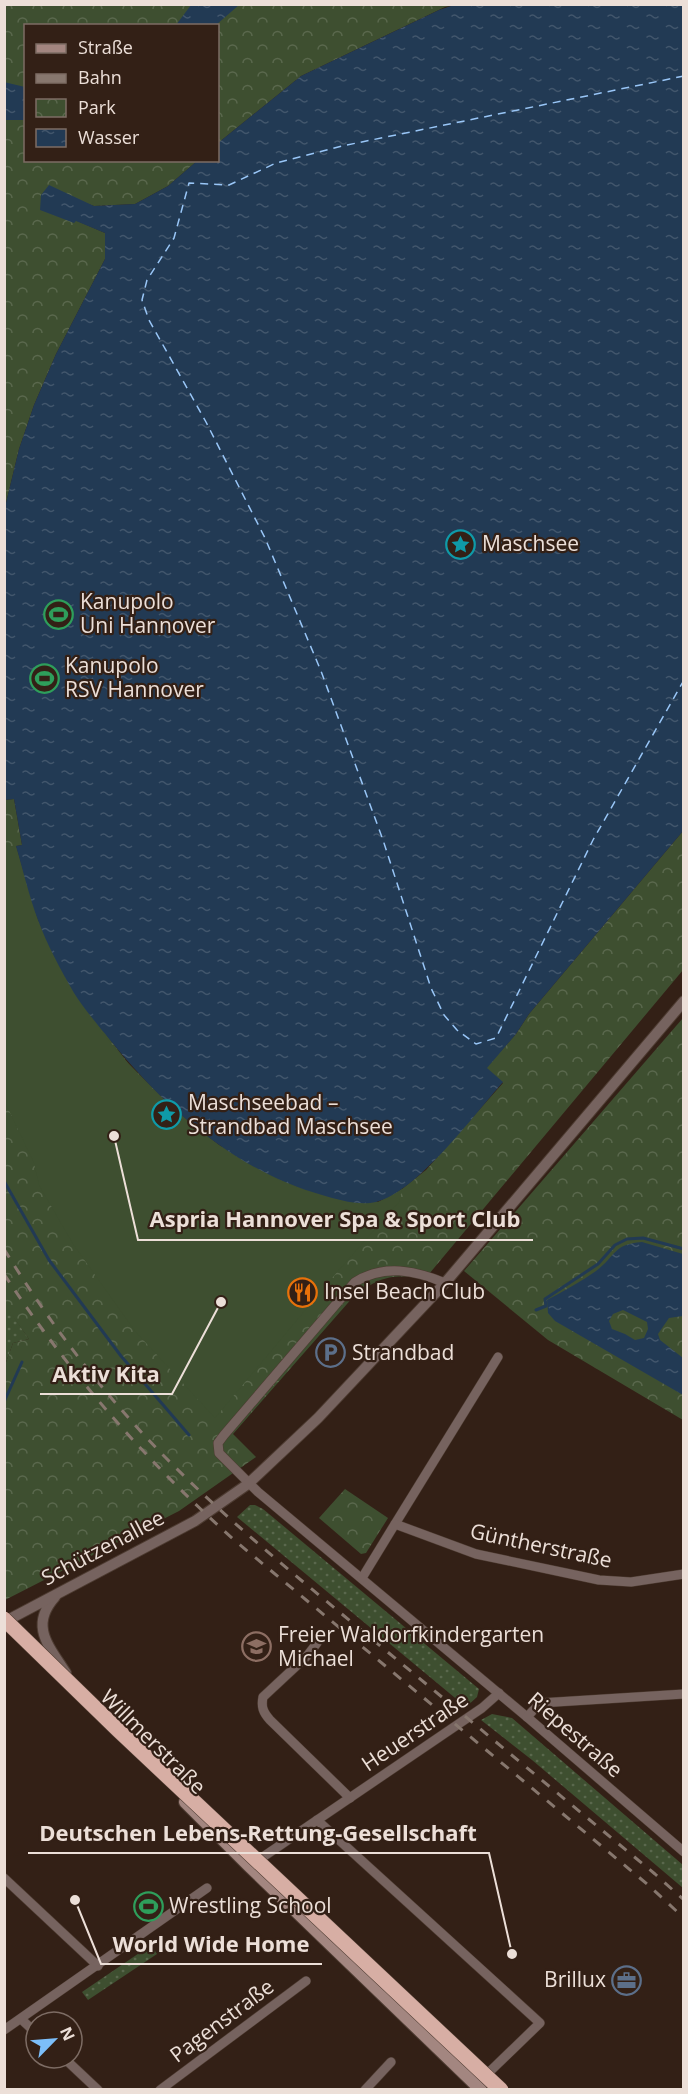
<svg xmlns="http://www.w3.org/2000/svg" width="688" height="2094" viewBox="0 0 688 2094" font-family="'Open Sans',sans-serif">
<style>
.grass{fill:url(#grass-dots)}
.park{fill:url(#park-crowns)}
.pitch{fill:#3e4f30}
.water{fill:url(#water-ripples);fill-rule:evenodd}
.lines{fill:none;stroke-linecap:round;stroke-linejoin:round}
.stream{stroke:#223a54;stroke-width:3}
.ferry{stroke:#99c6f7;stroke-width:1.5;stroke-dasharray:8 6;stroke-linecap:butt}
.minor-casing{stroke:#4d3b31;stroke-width:10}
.tertiary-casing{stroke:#4d3b31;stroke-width:12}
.secondary-casing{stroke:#4d3b31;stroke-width:14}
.minor{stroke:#76635f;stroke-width:9}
.tertiary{stroke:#76635f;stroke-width:10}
.secondary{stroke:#a38680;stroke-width:12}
.rail{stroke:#87776e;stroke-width:3;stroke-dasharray:10 10;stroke-linecap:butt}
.trunk-bridge-casing{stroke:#4d3b31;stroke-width:16;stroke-linecap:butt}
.trunk-bridge{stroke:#d7aea4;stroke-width:15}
.labels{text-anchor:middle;stroke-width:4.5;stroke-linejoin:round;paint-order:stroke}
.poi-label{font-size:21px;fill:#ecdfd8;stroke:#332016;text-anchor:start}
.street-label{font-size:21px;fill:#ecdfd8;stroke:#332016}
.leader{fill:none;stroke:#ecdfd8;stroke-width:2}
.callout-dot{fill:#ecdfd8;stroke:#332016;stroke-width:2}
.callout-label{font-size:22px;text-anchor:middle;font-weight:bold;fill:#ecdfd8;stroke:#332016;stroke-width:4.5;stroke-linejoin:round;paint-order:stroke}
</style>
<defs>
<pattern id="grass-dots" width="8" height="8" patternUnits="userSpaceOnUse" patternTransform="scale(1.5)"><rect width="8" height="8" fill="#3e4f30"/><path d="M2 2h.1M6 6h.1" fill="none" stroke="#5a684d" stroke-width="1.8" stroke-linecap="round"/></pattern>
<pattern id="park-crowns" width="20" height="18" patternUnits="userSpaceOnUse" patternTransform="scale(1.5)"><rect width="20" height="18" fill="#3e4f30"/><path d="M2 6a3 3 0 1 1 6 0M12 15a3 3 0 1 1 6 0" fill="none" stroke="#5a684d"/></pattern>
<pattern id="water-ripples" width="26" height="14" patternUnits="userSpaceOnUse" patternTransform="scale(1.5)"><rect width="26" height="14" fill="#223a54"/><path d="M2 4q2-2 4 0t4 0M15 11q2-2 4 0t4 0" fill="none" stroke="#42566c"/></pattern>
</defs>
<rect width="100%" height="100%" fill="#332016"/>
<g class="grass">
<polygon points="5,1304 29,1339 13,1343 5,1365"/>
<polygon points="250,1505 255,1505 263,1509 479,1689 477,1697 466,1707 237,1517"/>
<polygon points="492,1714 512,1718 683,1865 683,1888 532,1760 481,1720"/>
<polygon points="151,1945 157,1954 88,2000 82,1992"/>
</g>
<g class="park">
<polygon points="5,5 454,5 445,7 301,76 218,143 218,26 26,26 26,160 197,161 168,186 135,204 94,206 83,202 84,200 75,220 105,233 105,259 56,354 34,405 19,449 5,507"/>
<path d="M14,799L22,845L16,846L38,920L55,957L76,995L128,1063L163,1098L194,1126L220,1146L378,1202L402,1189L426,1170L503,1083L486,1068L516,1034L529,1014L683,831V970L424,1280L422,1278C390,1274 380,1277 354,1296L233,1434L256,1457L179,1511L5,1600V1365L13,1343L29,1339L4,1304L5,800Z"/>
<polygon points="683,1018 683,1420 548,1340 464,1271"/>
<polygon points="345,1489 388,1518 366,1553 361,1554 319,1518"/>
</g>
<path class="pitch" d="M4,842L7,847L16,846C23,870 29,896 38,920C47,945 61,970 75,993C126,1077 245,1190 347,1199C356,1200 369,1204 378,1202C386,1200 395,1193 402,1189L399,1202L338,1271L215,1418L135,1331L73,1244L39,1185L34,1163L5,1102Z"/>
<g class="water">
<polygon points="191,5 191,4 239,5 216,25 176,25"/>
<path d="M454,5H683V831L529,1014L516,1034L487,1068L503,1082C474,1115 417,1192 376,1202C359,1206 339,1200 322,1195C236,1171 165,1108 110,1040C98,1025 84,1009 74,993C61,970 47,945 38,920C29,896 23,870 16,846L22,845L14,799L5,800V507L19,449L34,405L56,354L105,259V233L76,221L74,223L40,210L41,195L49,185L94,206L135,204L168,186L197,161L218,160V143L301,76L439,10Z"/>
<polygon points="4,82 25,87 25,120 5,120"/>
<path d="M642,1242L683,1254V1316L669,1318L658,1334L660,1340L683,1358V1395L555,1321L548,1313L547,1300C564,1291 580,1282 596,1271C616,1256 613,1244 642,1242ZM623,1310L647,1322L648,1329L644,1338L635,1340L625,1334L612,1329L609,1321L613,1314Z"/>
</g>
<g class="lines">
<g class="stream">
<polyline points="4,1181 49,1260 121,1356 189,1435"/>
<polyline points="536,1310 546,1306 545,1299 598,1264 615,1245 627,1239 643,1238 684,1249"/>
<polyline points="4,1402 22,1362"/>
</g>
<polyline class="ferry" points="684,76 342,146 276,163 229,185 189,183 174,238 147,280 142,300 149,320 206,422 265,538 321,671 383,840 431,988 444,1015 457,1030 476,1044 496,1038 593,840 684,680"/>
<defs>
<g id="minor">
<path d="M445,1283C414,1270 384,1264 355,1282L224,1435L218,1443L219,1453L258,1492L527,1717L684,1852"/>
<polyline points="395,1524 498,1357"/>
<polyline points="362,1578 395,1524 476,1554 599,1580 631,1582 684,1574"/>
<path d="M317,1643L307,1656L263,1697C261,1707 263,1712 270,1720L350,1798"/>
<polyline points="527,1717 540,1703 684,1694"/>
<polyline points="317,1820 540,2023 482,2079"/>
<polyline points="254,1863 482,1708 499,1693"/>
<polyline points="4,1878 98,1966"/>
<polyline points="21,2019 36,2033"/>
<polyline points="4,2030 207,1888"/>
<polyline points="64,2058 98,2090"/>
<polyline points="160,2090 306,1981"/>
<polyline points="365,2090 391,2062"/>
</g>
<g id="tertiary">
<path d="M55,1597C29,1626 49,1646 66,1673"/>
<polyline points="4,1622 195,1521 248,1484 318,1418 445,1283 684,1001"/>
</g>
<polyline id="secondary" points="185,1802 249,1866 481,2090"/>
</defs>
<use href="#minor" class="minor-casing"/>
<use href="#tertiary" class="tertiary-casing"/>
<use href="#secondary" class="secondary-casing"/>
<use href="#minor" class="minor"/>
<use href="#tertiary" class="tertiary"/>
<use href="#secondary" class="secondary"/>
<g class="rail">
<polyline points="4,7 6,4"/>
<path d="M4,1249C50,1324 104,1395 166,1458C232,1525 306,1584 378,1644C471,1721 563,1798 655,1874L684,1900"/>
<path d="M4,1274C69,1373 145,1460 233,1539L647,1884L684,1918"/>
</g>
<defs>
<polyline id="trunk-bridge" points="4,1619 118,1730 501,2090"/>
</defs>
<use href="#trunk-bridge" class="trunk-bridge-casing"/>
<use href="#trunk-bridge" class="trunk-bridge"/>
</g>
<defs>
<symbol id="sight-ring" viewBox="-11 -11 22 22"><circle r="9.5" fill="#332016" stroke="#0f9aa8" stroke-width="1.5"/><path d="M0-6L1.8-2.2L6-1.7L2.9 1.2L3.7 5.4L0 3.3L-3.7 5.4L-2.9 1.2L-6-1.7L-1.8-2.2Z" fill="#0f9aa8"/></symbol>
<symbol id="stadium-ring" viewBox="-11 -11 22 22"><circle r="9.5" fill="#332016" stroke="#2e9e5b" stroke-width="1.5"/><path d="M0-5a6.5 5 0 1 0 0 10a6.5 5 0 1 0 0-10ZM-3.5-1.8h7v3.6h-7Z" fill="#2e9e5b"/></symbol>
<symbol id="restaurant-ring" viewBox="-11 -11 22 22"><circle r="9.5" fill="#332016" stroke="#e8710a" stroke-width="1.5"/><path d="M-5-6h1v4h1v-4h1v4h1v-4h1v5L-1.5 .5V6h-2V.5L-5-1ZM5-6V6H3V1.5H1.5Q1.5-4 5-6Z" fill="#e8710a"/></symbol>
<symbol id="parking-ring" viewBox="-11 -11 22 22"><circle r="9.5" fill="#332016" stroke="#5c6f8a" stroke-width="1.5"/><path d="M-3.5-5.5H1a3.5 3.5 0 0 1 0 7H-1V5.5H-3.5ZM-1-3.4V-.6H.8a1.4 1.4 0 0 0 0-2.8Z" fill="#5c6f8a"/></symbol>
<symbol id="school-ring" viewBox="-11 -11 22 22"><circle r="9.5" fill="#332016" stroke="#8d6e63" stroke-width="1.5"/><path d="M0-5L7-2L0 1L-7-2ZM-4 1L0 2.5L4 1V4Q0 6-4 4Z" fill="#8d6e63"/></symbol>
<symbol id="office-ring" viewBox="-11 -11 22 22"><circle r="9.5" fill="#332016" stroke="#5c6f8a" stroke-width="1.5"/><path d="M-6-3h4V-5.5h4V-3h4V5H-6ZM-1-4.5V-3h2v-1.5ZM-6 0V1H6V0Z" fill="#5c6f8a"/></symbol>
</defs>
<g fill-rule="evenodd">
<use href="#sight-ring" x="444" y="528" width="33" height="33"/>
<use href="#stadium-ring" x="42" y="598" width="33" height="33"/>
<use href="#stadium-ring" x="28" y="662" width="33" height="33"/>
<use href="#sight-ring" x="150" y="1098" width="33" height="33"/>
<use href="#restaurant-ring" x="286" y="1276" width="33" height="33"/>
<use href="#parking-ring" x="314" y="1336" width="33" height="33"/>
<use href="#school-ring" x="240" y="1630" width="33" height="33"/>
<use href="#stadium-ring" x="132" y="1890" width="33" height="33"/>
<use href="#office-ring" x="610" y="1964" width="33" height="33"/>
</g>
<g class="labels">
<g class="poi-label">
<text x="482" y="551">Maschsee</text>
<text x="80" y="609">Kanupolo<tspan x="80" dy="24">Uni Hannover</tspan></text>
<text x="65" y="673">Kanupolo<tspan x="65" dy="24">RSV Hannover</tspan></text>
<text x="188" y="1110">Maschseebad –<tspan x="188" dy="24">Strandbad Maschsee</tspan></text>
<text x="324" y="1299">Insel Beach Club</text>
<text x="352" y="1360">Strandbad</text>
<text x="278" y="1642">Freier Waldorfkindergarten<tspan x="278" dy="24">Michael</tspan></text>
<text x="169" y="1913">Wrestling School</text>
<text x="606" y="1987" text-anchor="end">Brillux</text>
</g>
<g class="street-label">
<text transform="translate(541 1546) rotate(12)" y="7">Güntherstraße</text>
<text transform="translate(103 1548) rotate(-28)" y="7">Schützenallee</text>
<text transform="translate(415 1732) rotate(-34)" y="7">Heuerstraße</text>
<text transform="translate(575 1735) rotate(41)" y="7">Riepestraße</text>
<text transform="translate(153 1742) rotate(45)" y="7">Willmerstraße</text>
<text transform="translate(222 2021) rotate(-37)" y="7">Pagenstraße</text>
</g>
</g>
<path class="leader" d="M114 1136L138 1240H533M221 1302L172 1394H40M512 1954L489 1853H28M75 1900L101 1964H322"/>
<g class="callout-dot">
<circle cx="114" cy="1136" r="6"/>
<circle cx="221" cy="1302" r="6"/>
<circle cx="512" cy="1954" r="6"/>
<circle cx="75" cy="1900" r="6"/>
</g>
<g class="callout-label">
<text x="335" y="1227">Aspria Hannover Spa &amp; Sport Club</text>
<text x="106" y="1382">Aktiv Kita</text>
<text x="258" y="1841">Deutschen Lebens-Rettung-Gesellschaft</text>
<text x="211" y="1952">World Wide Home</text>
</g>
<rect width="688" height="2094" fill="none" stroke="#ecdfd8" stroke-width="12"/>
<rect x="24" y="24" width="195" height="138" fill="#332016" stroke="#7d6c64" stroke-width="1.5"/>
<rect x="36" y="44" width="30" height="9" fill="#a38680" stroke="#7d6c64" stroke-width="1.5"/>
<text x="78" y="54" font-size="18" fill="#ecdfd8">Straße</text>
<rect x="36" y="74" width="30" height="9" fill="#87776e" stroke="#7d6c64" stroke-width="1.5"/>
<text x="78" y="84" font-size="18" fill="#ecdfd8">Bahn</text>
<rect x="36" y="99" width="30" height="18" fill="url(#park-crowns)" stroke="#7d6c64" stroke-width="1.5"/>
<text x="78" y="114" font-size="18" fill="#ecdfd8">Park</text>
<rect x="36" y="129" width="30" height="18" fill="url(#water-ripples)" stroke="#7d6c64" stroke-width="1.5"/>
<text x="78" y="144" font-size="18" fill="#ecdfd8">Wasser</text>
<g transform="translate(54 2040) rotate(65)"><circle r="28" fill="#332016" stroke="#7d6c64" stroke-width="1.5"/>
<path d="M0-4.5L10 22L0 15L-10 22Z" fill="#7cbef9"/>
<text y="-9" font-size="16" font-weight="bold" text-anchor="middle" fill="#ecdfd8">N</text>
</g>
</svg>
